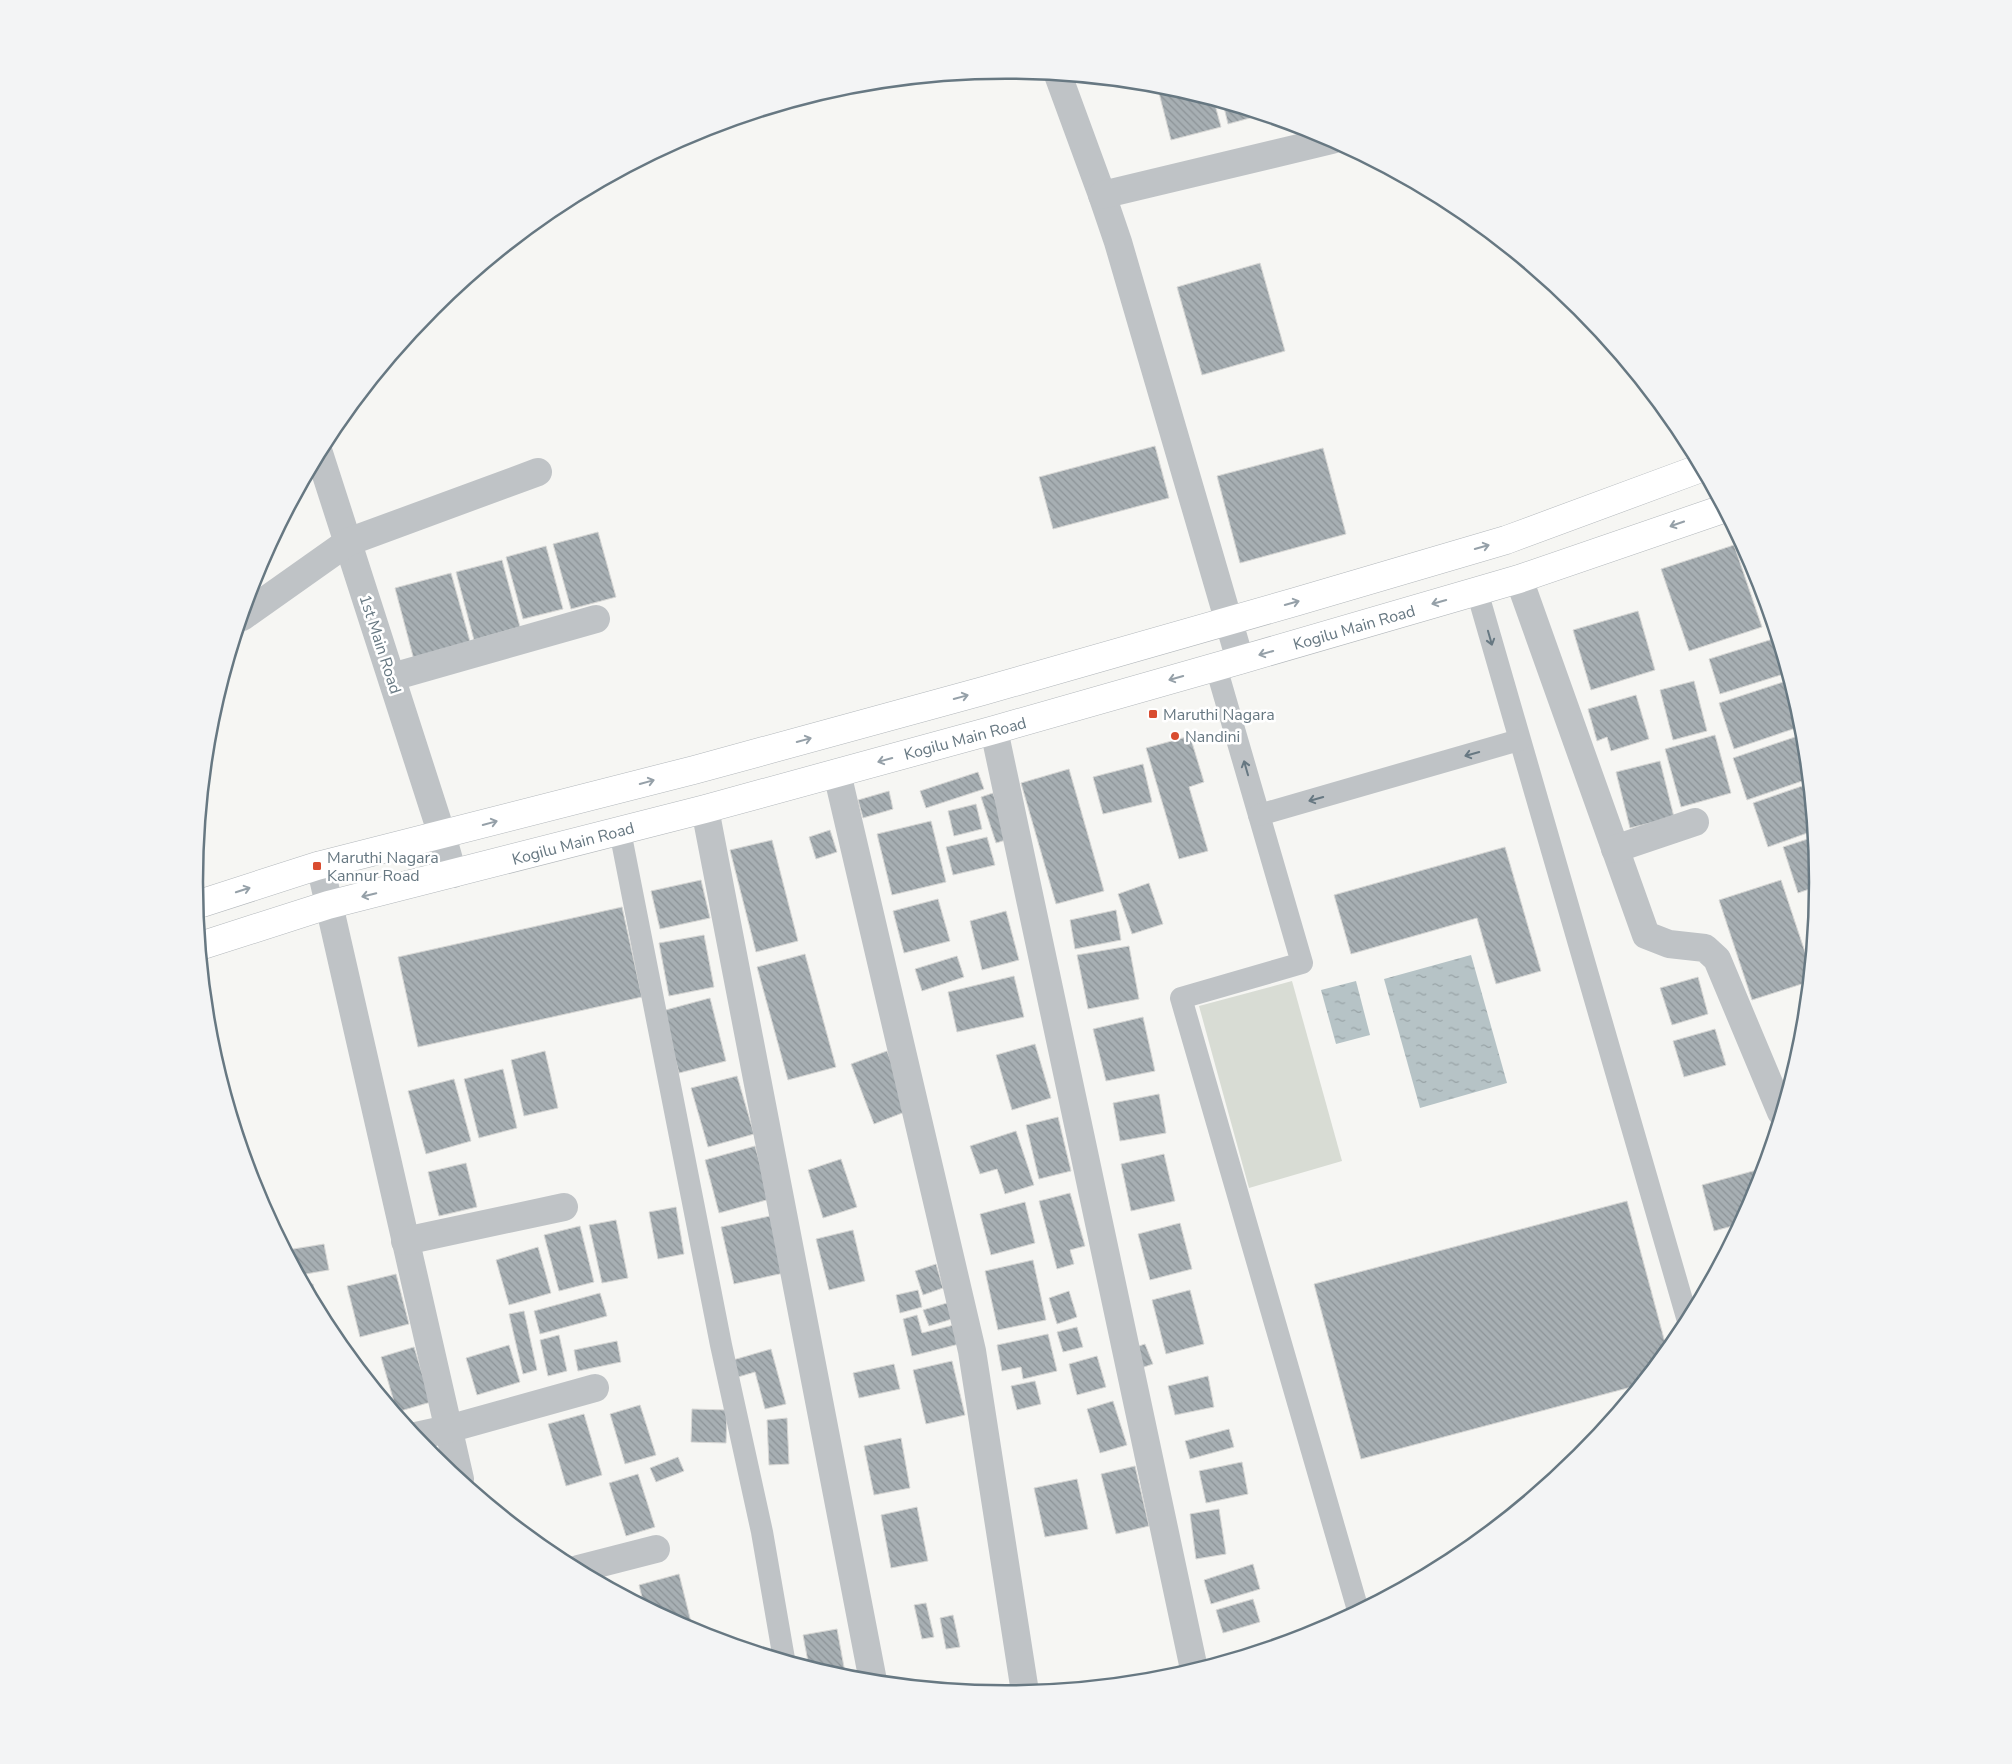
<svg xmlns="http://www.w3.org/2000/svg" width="2012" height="1764" viewBox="0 0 2012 1764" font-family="'Nunito Sans',sans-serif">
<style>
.garden{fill:#d8dcd4}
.water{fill:url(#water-ripples)}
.building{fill:url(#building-back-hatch);stroke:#d7d7d5}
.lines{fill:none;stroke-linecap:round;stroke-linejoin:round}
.secondary-casing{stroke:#b2b7bb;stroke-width:29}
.service{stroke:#bfc3c6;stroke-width:22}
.minor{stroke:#bfc3c6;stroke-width:28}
.secondary{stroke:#fff;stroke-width:28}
.oneway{stroke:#95a0a8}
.oneway2{stroke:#677882}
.poi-dot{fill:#d94c30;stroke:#fff;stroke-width:2}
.labels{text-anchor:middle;stroke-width:5;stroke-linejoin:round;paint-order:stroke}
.street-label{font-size:16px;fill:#677882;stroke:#fff}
.poi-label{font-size:16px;fill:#677882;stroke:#fff;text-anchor:start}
.rim{fill:none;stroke:#677882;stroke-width:2.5}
</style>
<defs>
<pattern id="water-ripples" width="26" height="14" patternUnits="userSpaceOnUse" patternTransform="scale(1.25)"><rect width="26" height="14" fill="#b6c3c6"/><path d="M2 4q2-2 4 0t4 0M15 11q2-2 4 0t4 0" fill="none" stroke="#98a3a6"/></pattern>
<pattern id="building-back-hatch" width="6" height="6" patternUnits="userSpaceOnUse" patternTransform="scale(1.25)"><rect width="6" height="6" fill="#a7afb3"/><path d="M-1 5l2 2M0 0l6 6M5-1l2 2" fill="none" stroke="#8c9397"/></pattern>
</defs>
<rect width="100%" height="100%" fill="#f6f6f3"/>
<polygon class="garden" points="1292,981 1342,1161 1249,1188 1199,1006"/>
<g class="water">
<polygon points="1471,955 1507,1083 1420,1108 1384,979"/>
<polygon points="1356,981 1370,1035 1336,1044 1321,990"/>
</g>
<g class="building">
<polygon points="1157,85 1214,101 1221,127 1171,140"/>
<polygon points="1223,103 1261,115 1228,124"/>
<polygon points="1260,263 1285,351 1202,375 1177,287"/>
<polygon points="1155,446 1169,498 1053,529 1039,477"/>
<polygon points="1323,448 1346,534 1240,563 1217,476"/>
<polygon points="598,532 616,597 571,609 553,544"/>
<polygon points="1734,545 1762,627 1689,651 1661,569"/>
<polygon points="546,546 563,609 523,619 506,557"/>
<polygon points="502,560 520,627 474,640 456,572"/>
<polygon points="451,573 471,645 414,660 395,588"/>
<polygon points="1638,611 1655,670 1591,690 1573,630"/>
<polygon points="1776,638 1787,673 1720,694 1709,659"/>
<polygon points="1694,681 1707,731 1673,740 1660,690"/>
<polygon points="1783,682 1799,727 1734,749 1719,703"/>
<polygon points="1636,695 1649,739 1611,751 1607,737 1597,741 1588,709"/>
<polygon points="1715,735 1731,793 1681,807 1665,749"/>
<polygon points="1190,736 1204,782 1189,787 1208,851 1179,859 1146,748"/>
<polygon points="1798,736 1806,758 1808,779 1747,800 1733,758"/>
<polygon points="1660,761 1674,817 1630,828 1616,772"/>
<polygon points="1143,764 1152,802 1103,814 1093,777"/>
<polygon points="1069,769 1104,891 1056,904 1021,783"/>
<polygon points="978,772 984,789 926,808 920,791"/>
<polygon points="1808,784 1813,831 1768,847 1753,803"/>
<polygon points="889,791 893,809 863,818 858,800"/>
<polygon points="993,793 1009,839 996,843 981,797"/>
<polygon points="976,804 982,829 954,836 948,811"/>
<polygon points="931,821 946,882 892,895 877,834"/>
<polygon points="830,830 837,852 816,859 809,837"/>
<polygon points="987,837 995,865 953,875 946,847"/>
<polygon points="1814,837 1818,886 1798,893 1783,847"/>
<polygon points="772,840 798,941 756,952 730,850"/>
<polygon points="1505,847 1541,971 1496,984 1477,918 1351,954 1334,895"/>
<polygon points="701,880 710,918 660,929 651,891"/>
<polygon points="1781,880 1810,967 1808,982 1752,1000 1719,900"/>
<polygon points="1149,883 1163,924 1132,934 1118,894"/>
<polygon points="938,899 950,941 904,953 893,911"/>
<polygon points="622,907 642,997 418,1047 398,957"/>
<polygon points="1116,910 1121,940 1075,949 1070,920"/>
<polygon points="1006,911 1019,960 982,970 970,921"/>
<polygon points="704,935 714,987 669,996 659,943"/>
<polygon points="1129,946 1139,999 1088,1009 1077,955"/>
<polygon points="805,954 836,1067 788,1080 757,967"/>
<polygon points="957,956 964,977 922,991 915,969"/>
<polygon points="1014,976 1024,1017 957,1032 948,992"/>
<polygon points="1698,977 1708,1014 1672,1025 1660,988"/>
<polygon points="710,998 726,1061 679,1073 662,1011"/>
<polygon points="1143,1017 1155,1071 1106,1081 1093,1029"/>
<polygon points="1715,1029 1726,1065 1684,1077 1673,1041"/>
<polygon points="1035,1044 1051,1098 1012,1110 996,1055"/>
<polygon points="545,1051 558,1108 524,1116 511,1060"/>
<polygon points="887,1051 910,1110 874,1124 851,1064"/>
<polygon points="503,1069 517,1128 479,1138 464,1079"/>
<polygon points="737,1076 754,1134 708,1147 691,1088"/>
<polygon points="454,1079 471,1141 426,1154 408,1091"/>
<polygon points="1159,1094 1166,1133 1120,1141 1113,1103"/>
<polygon points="1058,1117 1071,1171 1039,1179 1026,1125"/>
<polygon points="1016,1131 1034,1185 1005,1194 997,1169 980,1174 970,1146"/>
<polygon points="755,1146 770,1199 719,1213 705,1160"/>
<polygon points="1164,1154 1175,1201 1131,1211 1121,1164"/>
<polygon points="841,1159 857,1207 823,1218 808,1170"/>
<polygon points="466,1163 477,1207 439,1216 428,1172"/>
<polygon points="1764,1168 1756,1193 1740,1224 1714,1231 1702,1185"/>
<polygon points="1070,1193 1085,1246 1070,1250 1074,1264 1057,1269 1039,1201"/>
<polygon points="1627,1201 1667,1350 1639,1385 1361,1459 1314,1284"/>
<polygon points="1025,1202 1035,1243 991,1255 980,1214"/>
<polygon points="676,1207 684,1254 658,1259 649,1212"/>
<polygon points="770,1216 784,1273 734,1284 721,1227"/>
<polygon points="616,1220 628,1278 602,1283 589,1225"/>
<polygon points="1180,1223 1192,1269 1150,1280 1138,1234"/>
<polygon points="580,1226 594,1282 559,1291 544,1235"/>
<polygon points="853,1230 865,1281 829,1290 816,1239"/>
<polygon points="324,1244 329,1270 300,1275 287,1250"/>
<polygon points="538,1247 551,1293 509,1305 496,1260"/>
<polygon points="1033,1260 1046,1320 998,1330 985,1271"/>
<polygon points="936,1264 943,1288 923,1295 915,1271"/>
<polygon points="396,1274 409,1324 360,1337 347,1286"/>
<polygon points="313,1284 318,1310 305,1285"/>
<polygon points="918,1290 922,1307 900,1313 896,1295"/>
<polygon points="1190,1290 1204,1344 1166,1354 1152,1300"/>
<polygon points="1069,1291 1077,1317 1057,1324 1049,1298"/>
<polygon points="600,1293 607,1316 540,1334 534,1311"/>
<polygon points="947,1303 952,1319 929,1326 923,1310"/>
<polygon points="524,1311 537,1370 523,1374 509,1314"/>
<polygon points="917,1315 922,1333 958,1324 963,1343 912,1356 903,1319"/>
<polygon points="1077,1327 1083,1347 1063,1352 1057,1332"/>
<polygon points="1048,1334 1057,1371 1023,1379 1021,1367 1002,1371 997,1345"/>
<polygon points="559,1335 567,1371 548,1376 540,1340"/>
<polygon points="617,1341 621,1362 578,1371 574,1350"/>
<polygon points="1145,1344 1153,1364 1141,1368 1133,1348"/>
<polygon points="509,1345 520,1382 477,1395 466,1358"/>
<polygon points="414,1347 431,1402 397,1412 381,1357"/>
<polygon points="771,1349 786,1404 765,1409 755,1372 738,1377 733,1360"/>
<polygon points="1097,1356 1106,1387 1077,1395 1069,1364"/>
<polygon points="952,1361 965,1415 926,1424 913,1370"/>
<polygon points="894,1364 900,1389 859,1398 853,1373"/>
<polygon points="1208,1376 1214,1407 1175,1415 1168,1386"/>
<polygon points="1035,1381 1041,1404 1017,1410 1011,1386"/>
<polygon points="1113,1401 1127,1445 1100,1453 1087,1409"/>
<polygon points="640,1405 656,1455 625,1464 610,1414"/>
<polygon points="692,1409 727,1410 726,1443 691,1442"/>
<polygon points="584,1414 602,1475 566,1486 548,1424"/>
<polygon points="787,1418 789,1464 769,1465 767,1420"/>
<polygon points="1229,1429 1234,1447 1190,1459 1185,1441"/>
<polygon points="901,1438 910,1488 874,1495 864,1446"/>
<polygon points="678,1457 684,1471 656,1482 650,1468"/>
<polygon points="1242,1462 1248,1494 1206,1503 1199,1471"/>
<polygon points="1135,1466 1149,1526 1116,1534 1101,1474"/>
<polygon points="638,1474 655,1527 626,1536 609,1483"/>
<polygon points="1077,1479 1088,1529 1045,1537 1034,1488"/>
<polygon points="917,1507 928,1561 891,1568 881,1515"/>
<polygon points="1219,1509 1226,1554 1196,1559 1190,1514"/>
<polygon points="1253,1564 1260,1589 1211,1604 1204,1580"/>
<polygon points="679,1574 693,1630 691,1630 644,1605 639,1585"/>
<polygon points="1253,1599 1260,1622 1223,1633 1216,1610"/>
<polygon points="926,1603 934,1637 922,1639 914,1605"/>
<polygon points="953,1615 960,1647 946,1649 940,1618"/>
<polygon points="837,1629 846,1678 809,1667 803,1635"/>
<polygon points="1166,1670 1167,1678 1125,1682 1124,1677"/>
</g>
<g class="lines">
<defs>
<g id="secondary">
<polyline points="196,905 317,866 694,770 983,691 1295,602 1506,540 1701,468"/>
<polyline points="200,946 328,905 705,809 994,730 1240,660 1519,579 1723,509"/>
</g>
</defs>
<use href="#secondary" class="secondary-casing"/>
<g class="service">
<polyline points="1477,591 1688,1321"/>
<polyline points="1216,667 1302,963 1181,998 1358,1610"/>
<polyline points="1259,815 1519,740"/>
<polyline points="620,831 721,1345 762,1532 784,1659"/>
</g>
<g class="minor">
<polyline points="1058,75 1102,195 1118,242 1240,660"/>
<polyline points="1102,195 1332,140"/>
<polyline points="319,453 442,835 453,874"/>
<polyline points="1519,579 1646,935 1669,944 1705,948 1717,959 1781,1112"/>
<polyline points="242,617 348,542 538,472"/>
<polyline points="392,677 596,619"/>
<polyline points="994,730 1194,1669"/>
<polyline points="837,773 972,1351 1025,1692"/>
<polyline points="705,809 873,1681"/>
<polyline points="1615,849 1695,822"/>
<polyline points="320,865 460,1479"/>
<polyline points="405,1241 564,1207"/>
<polyline points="416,1436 448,1429 595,1388"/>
<polyline points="578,1569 656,1549"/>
</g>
<use href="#secondary" class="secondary"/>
</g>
<defs><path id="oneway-shaft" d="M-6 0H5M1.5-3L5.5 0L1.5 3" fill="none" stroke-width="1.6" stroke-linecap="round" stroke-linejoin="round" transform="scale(1.25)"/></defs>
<g class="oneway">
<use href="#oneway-shaft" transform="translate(1677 524) rotate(161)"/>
<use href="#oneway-shaft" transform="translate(1482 547) rotate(-16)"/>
<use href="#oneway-shaft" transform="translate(1439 602) rotate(164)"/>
<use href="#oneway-shaft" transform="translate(1292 603) rotate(-16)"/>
<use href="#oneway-shaft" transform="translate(1266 653) rotate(164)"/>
<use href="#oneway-shaft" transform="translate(1176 678) rotate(164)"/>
<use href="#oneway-shaft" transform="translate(961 697) rotate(-15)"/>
<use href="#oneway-shaft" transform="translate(804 740) rotate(-15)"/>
<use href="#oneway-shaft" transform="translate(885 760) rotate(165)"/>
<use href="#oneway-shaft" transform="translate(647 782) rotate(-15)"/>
<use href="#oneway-shaft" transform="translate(490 823) rotate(-15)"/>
<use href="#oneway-shaft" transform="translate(243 890) rotate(-18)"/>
<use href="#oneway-shaft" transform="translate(369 895) rotate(166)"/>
</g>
<g class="oneway2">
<use href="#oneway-shaft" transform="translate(1490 638) rotate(74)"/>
<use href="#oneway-shaft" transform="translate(1472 754) rotate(164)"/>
<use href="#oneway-shaft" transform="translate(1246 768) rotate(-106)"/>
<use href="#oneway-shaft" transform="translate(1316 799) rotate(164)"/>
</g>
<g class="poi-dot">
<rect x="1148" y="709" width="10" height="10" rx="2.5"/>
<circle cx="1175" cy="736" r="5"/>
<rect x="312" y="861" width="10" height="10" rx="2.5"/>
</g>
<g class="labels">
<g class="street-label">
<text transform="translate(1354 627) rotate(-16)" y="6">Kogilu Main Road</text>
<text transform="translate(381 644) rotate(72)" y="6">1st Main Road</text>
<text transform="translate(965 738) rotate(-15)" y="6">Kogilu Main Road</text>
<text transform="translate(573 843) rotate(-15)" y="6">Kogilu Main Road</text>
</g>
<g class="poi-label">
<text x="1163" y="720">Maruthi Nagara</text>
<text x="1185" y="742">Nandini</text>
<text x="327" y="863">Maruthi Nagara<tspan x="327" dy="18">Kannur Road</tspan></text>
</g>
</g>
<path d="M0 0H2012V1764H0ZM203 882a803 803 0 1 1 1606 0a803 803 0 1 1-1606 0Z" fill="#f3f4f5" fill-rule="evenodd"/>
<path class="rim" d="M203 882a803 803 0 1 1 1606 0a803 803 0 1 1-1606 0Z"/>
</svg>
